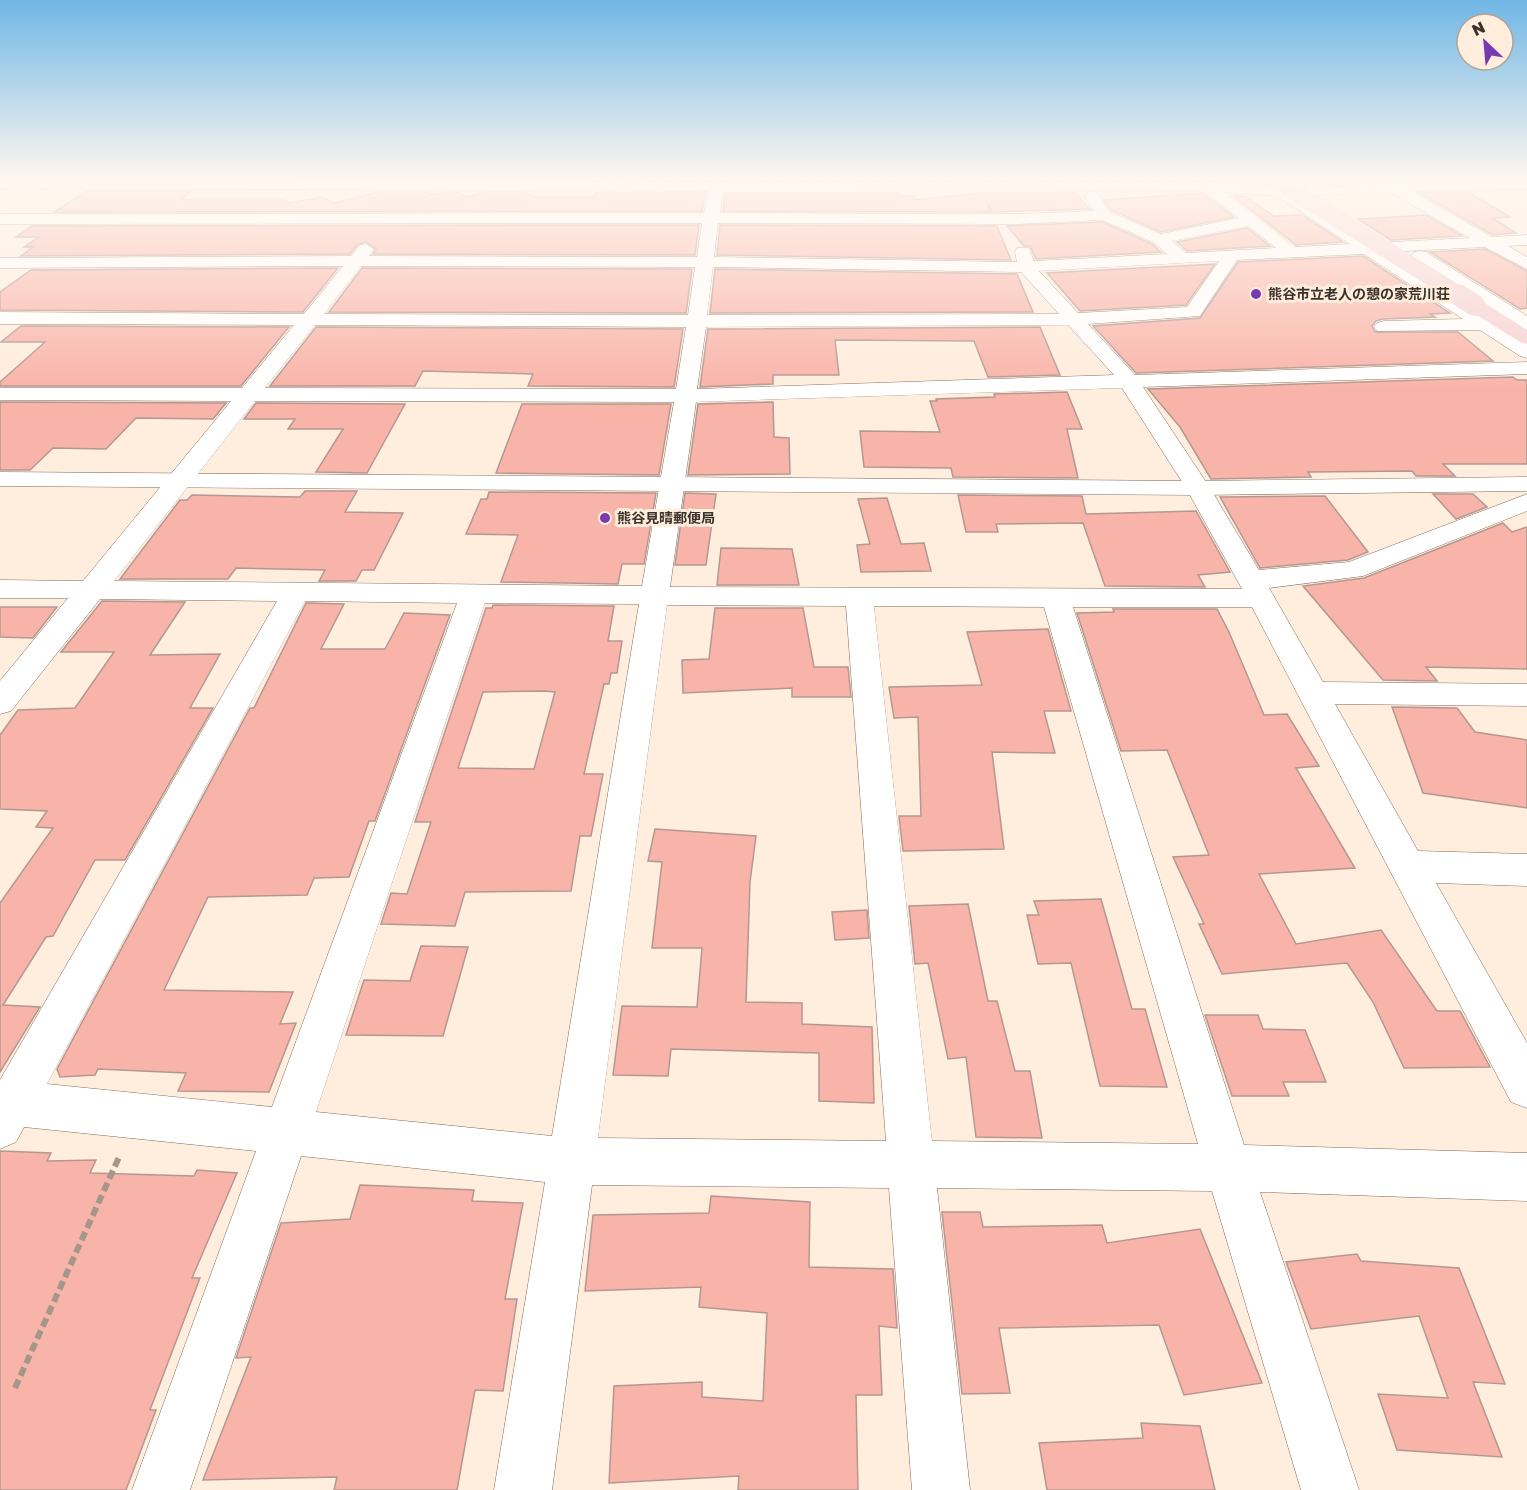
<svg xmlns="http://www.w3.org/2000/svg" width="1527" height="1490" viewBox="0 0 1527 1490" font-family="'Golos Text','Noto Sans JP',sans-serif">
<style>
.building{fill:#f9b4a9;stroke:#b59792;stroke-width:1.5;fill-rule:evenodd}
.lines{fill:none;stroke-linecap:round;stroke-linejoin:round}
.minor-casing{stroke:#806d5a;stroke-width:1}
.tertiary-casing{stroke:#806d5a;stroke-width:1}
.trunk-casing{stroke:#dcdad9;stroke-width:1}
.path{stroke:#a4978a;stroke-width:6;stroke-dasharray:9 4.5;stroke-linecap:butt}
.minor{fill:#fff;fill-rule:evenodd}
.tertiary{fill:#fff;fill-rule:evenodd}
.trunk{fill:#f6d3d4;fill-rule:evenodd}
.rail-casing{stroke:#8f8377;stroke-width:3}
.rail{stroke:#ffeddd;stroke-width:2;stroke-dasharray:7;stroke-linecap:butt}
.trunk-bridge-far1-casing{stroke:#dcdad9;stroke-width:17;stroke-linecap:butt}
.trunk-bridge-casing{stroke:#dcdad9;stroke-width:21;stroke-linecap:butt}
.trunk-bridge-far1{stroke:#f6d3d4;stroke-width:16}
.trunk-bridge{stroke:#f6d3d4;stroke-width:20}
.poi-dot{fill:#7a3aaf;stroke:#ffeddd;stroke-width:2}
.labels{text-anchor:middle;stroke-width:6;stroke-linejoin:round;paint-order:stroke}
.far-poi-label{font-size:14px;font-weight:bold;fill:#3a322a;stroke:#ffeddd;text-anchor:start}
</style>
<rect width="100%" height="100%" fill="#ffeddd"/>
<g class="building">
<polygon points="87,191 191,191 181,200 284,200 289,203 322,197 334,203 378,192 425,192 430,194 456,192 467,197 485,192 525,192 535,197 594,197 596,193 705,193 702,211 54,212"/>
<polygon points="1468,192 1510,217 1492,218 1516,233 1493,235 1419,193"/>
<polygon points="725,193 899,193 900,196 914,196 915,200 978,193 1075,193 1090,209 994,212 988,205 991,212 723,211"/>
<polygon points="1203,193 1234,217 1161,232 1111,210 1104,200"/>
<polygon points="1233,196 1244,196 1274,216 1302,215 1343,242 1296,245"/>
<polygon points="1426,215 1462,236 1391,240 1358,219"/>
<polygon points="1102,222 1152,244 1161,252 1036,259 1030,246 1024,246 1007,226"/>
<polygon points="699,225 695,255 373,254 376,249 366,242 358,244 350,254 21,256 33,247 24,247 39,237 16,237 32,226"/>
<polygon points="720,225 997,226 1011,260 717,255"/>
<polygon points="1247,228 1270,246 1187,251 1177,242"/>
<polygon points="1485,249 1527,271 1527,308 1520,309 1430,252"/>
<polygon points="1363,256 1450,313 1430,314 1435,317 1383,319 1376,321 1372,326 1375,332 1458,332 1493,361 1136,373 1093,326 1200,318 1238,262"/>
<polygon points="1215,264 1186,305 1080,311 1047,273"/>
<polygon points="338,268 303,312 0,310 0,292 31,270"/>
<polygon points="362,268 692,269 686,313 329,312"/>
<polygon points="715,269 1017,274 1033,312 710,313"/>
<polygon points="21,326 289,327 241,386 0,386 0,382 45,342 1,342"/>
<polygon points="316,327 683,329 674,387 528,386 533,374 423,371 415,386 270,386"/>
<polygon points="1040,327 1060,375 988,377 974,341 835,340 839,375 773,375 773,384 700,387 708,329"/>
<polygon points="1513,377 1517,380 1527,380 1527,464 1443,464 1455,476 1416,476 1412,471 1308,472 1311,477 1211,479 1180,427 1148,389"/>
<polygon points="1067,392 1082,429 1067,429 1078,478 953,477 951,468 864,467 860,431 940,432 930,401 937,401 936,399 995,397 994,394"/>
<polygon points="0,402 226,403 213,419 136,418 106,449 53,448 30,470 0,470"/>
<polygon points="773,402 774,437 789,438 790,474 688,475 698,404"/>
<polygon points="256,403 405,404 367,473 316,472 343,429 288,429 295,419 244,419"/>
<polygon points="522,404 671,404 659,475 496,473"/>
<polygon points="305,491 357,491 345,512 403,513 374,570 362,570 356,581 319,581 325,570 236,568 228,579 120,579 180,500 187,500 192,495 300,497"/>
<polygon points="489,492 656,493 644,564 622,564 618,584 501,582 518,535 466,534 481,499 487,499"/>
<polygon points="685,493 716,494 706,565 675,565"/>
<polygon points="1433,494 1473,494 1487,507 1456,519"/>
<polygon points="958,495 1082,496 1086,514 1196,511 1230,572 1198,575 1205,587 1105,586 1083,523 996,524 998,532 966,532"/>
<polygon points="1325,496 1368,552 1348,560 1260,568 1220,497"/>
<polygon points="887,498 901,544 924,543 931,571 861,572 857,545 870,544 858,499"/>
<polygon points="1503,523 1512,532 1527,527 1527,669 1426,667 1437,681 1383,680 1303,586 1364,578"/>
<polygon points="721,548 792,549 799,585 717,585"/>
<polygon points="102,601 185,602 150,655 220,654 190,708 213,708 125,860 95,860 53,936 46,937 3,1005 40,1007 0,1072 0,903 53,828 36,827 47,811 0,809 0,735 18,710 75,708 114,652 61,652"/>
<polygon points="306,603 344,604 321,649 385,649 404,613 450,615 375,821 369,821 349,877 314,878 307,895 208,897 164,990 293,992 280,1024 296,1023 269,1092 178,1091 186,1073 98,1069 95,1075 60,1077 57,1069 250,708 254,708"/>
<path d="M493,605L614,606L608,641H622L617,673H611L609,684H604L584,774H603L591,836H580L571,891L465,892L455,926L381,924L391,893L407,894L431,822H415L486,608H492ZM544,691L555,692L534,769L458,768L483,692Z"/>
<polygon points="0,607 57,607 33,638 0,637"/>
<polygon points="715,608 803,608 814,667 848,667 851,697 792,697 792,688 683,693 682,660 709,659"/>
<polygon points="1113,609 1217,609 1229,632 1264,715 1287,714 1319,766 1296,768 1355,868 1259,874 1296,944 1381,930 1437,1011 1460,1011 1490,1067 1404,1068 1373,1002 1347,963 1222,974 1199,924 1204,924 1173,857 1209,855 1167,750 1121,751 1077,613 1114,612"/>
<polygon points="1048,629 1071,711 1044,711 1055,753 992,752 1004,849 903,851 899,816 921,816 918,717 894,718 889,687 982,685 967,632"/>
<polygon points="1392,707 1457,708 1475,732 1527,740 1527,808 1423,793"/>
<polygon points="655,829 756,836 750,882 746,1002 802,1003 802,1024 872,1027 874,1103 819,1101 819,1053 671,1049 668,1076 613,1075 622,1006 697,1007 702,948 652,948 662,862 648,861"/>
<polygon points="1101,899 1132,1009 1145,1009 1167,1087 1100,1086 1071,963 1038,964 1027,915 1039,915 1034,901"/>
<polygon points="968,904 988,1001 997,1001 1015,1071 1030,1071 1042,1138 976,1137 966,1057 948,1059 928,963 915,964 909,906"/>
<polygon points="867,910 869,938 835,940 832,912"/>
<polygon points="421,946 468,947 443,1036 346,1035 364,980 410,981"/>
<polygon points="1205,1015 1258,1015 1263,1029 1305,1030 1326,1082 1283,1082 1289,1096 1232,1096"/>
<polygon points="0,1151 51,1153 47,1161 96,1160 90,1173 194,1176 197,1170 237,1173 192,1278 200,1278 150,1410 156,1410 126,1490 0,1490"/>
<polygon points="360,1185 474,1190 472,1201 523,1203 505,1299 517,1299 503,1391 475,1390 457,1490 334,1490 337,1477 203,1480 251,1357 236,1358 281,1223 350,1219"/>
<polygon points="711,1196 810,1202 809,1267 893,1269 897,1328 879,1326 882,1395 856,1395 858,1490 738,1490 739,1476 609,1483 614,1386 702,1382 702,1397 763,1401 767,1313 699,1307 701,1287 585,1291 593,1215 709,1213"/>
<polygon points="942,1212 980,1212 983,1227 1102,1225 1107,1243 1200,1229 1262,1383 1184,1395 1159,1325 999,1328 1010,1393 962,1394"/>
<polygon points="1357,1254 1361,1261 1459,1268 1505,1384 1473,1382 1502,1457 1397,1450 1378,1394 1448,1398 1419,1316 1311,1329 1286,1262"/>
<polygon points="1141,1423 1200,1426 1215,1490 1047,1490 1039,1443 1143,1438"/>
</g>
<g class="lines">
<defs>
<g id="minor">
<path d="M0,180L1207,182L1281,188H1320L1400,183L1527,181V189L1411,191L1492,237L1527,235V245L1508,246L1527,257V269L1485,247L1386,252L1527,343V358L1520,356L1480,330L1377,331L1374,327L1377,323L1384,321L1463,319L1364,254L1237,260L1200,316L1088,324L1135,375L1527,362V374L1143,387L1210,488L1259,570L1349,562L1527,494V511L1363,576L1269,588L1323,682L1527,684V706L1335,704L1418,851L1527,854V886L1436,883L1527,1043V1108L1511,1102L1252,607H1073L1244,1145L1527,1153V1201L1260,1192L1359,1490H1301L1212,1191L937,1188L970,1490H912L889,1188L592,1185L552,1490H494L545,1182L301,1156L190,1490H132L256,1151L24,1127L16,1142L0,1149V1080L277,601L100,599L11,711L0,714V681L68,598H0V580L83,581L231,401L0,400V388H242L294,325L0,324V312L304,314L343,266L0,268V258L351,256L360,245L366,244L374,249L369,256L697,257L702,223L0,224V214L704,213L708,191L0,188ZM1198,190L1204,191L1239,218L1161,234L1110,212L1097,193L1092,191L1084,196L1094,211L1018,214L720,213L723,191ZM1224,192L1277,196L1350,244L1295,247ZM1390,192L1470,238L1371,243L1298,196ZM1102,220L1153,242L1167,254L1034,261L1029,248H1017L1015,252L1017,262H1015L714,257L718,223L1018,224ZM1248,226L1276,248L1186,253L1172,241ZM1219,261L1187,307L1078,313L1039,271ZM361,266L695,267L688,315L324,314ZM713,267L1021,272L1059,314L707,315ZM315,325L686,327L676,389L265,388ZM1068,325L1114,375L697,389L706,327ZM1122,388L1186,488L1242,589L670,587L696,402ZM255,401L674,402L642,586L114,581ZM305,601L457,603L272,1107L47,1084ZM485,603L639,604L552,1136L316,1112ZM667,605L846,606L886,1141L598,1138ZM874,606L1044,607L1198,1144L932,1141Z"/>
<polygon points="1420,251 1426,252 1527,316 1527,330 1520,328 1414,260 1411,256 1414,252"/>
</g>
<polygon id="tertiary" points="0,472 1198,481 1527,477 1527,491 1198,495 0,486"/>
<polygon id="trunk" points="1476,300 1483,302 1527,330 1527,344 1520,342 1469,310 1467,306 1469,302"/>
</defs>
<use href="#minor" class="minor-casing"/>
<use href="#tertiary" class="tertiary-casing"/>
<use href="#trunk" class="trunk-casing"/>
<polyline class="path" points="15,1388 120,1155"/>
<use href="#minor" class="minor"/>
<use href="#tertiary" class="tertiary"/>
<use href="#trunk" class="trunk"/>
<defs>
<polyline id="rail" points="348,180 1527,182"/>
</defs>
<use href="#rail" class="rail-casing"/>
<use href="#rail" class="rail"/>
<defs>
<polyline id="trunk-bridge-far1" points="1276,180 1459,295"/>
<polyline id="trunk-bridge" points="1457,294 1476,306"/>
</defs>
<use href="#trunk-bridge-far1" class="trunk-bridge-far1-casing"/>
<use href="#trunk-bridge" class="trunk-bridge-casing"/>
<use href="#trunk-bridge-far1" class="trunk-bridge-far1"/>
<use href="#trunk-bridge" class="trunk-bridge"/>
</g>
<linearGradient id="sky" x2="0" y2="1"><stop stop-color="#70b7e5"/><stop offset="0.46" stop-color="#fff7f0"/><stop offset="1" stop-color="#fff7f0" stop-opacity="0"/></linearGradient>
<rect width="1527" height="389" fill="url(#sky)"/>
<g class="poi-dot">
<circle cx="1256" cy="294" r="6"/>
<circle cx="605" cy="518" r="6"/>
</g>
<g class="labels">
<g class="far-poi-label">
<text x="1268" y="299">熊谷市立老人の憩の家荒川荘</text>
<text x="617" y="523">熊谷見晴郵便局</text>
</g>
</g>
<g transform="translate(1485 42) rotate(334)"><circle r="28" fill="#ffeddd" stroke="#b0a295" stroke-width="1.5"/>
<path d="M0-4.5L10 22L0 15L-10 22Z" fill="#7a3aaf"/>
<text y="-9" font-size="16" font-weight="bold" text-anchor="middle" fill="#3a322a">N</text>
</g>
</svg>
